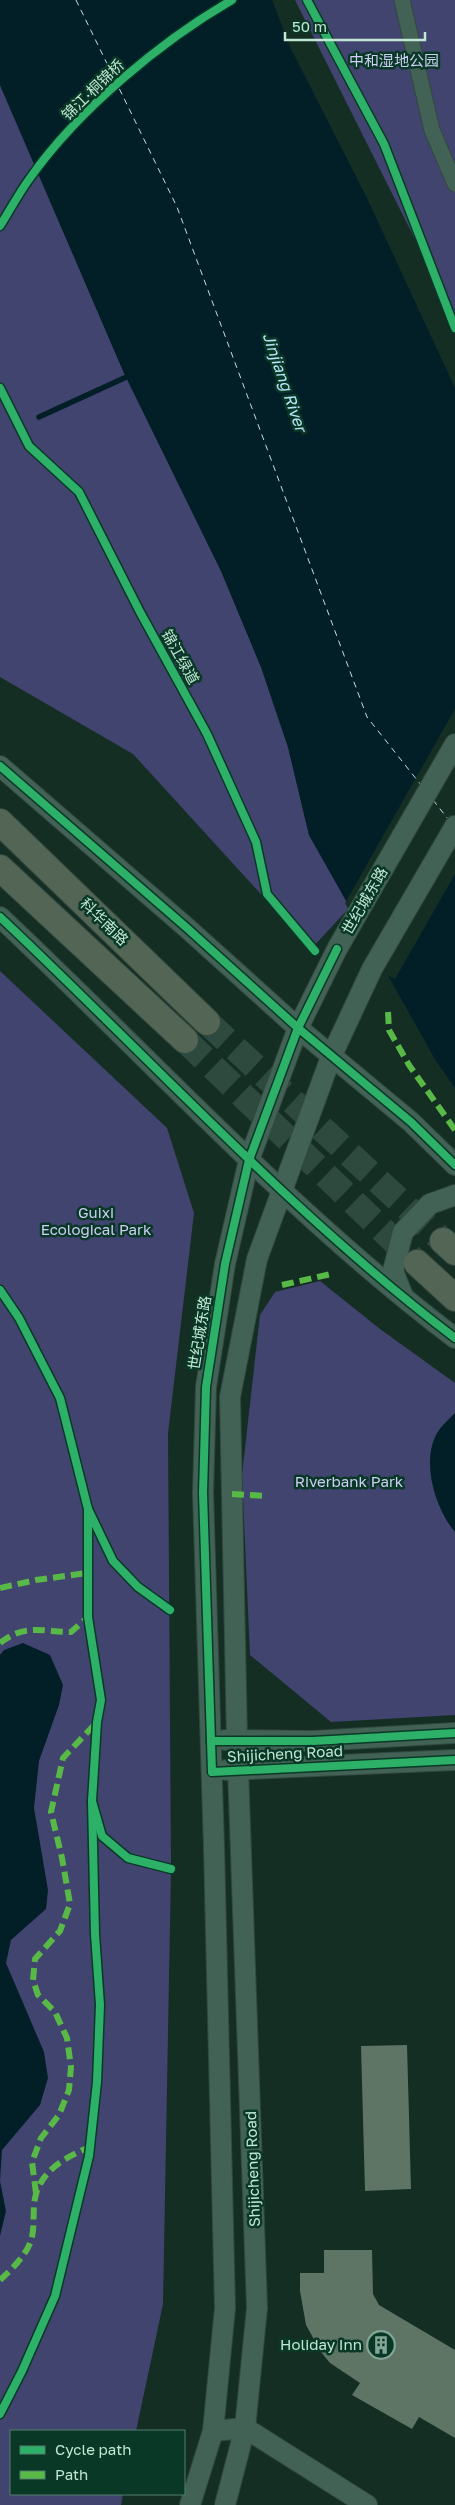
<svg xmlns="http://www.w3.org/2000/svg" width="455" height="2505" viewBox="0 0 455 2505" font-family="'Golos Text','Noto Sans SC',sans-serif">
<style>
.green{fill:#424470}
.water{fill:#021f28}
.pier{fill:#142e24}
.lines{fill:none;stroke-linecap:round;stroke-linejoin:round}
.stream{stroke:#021f28;stroke-width:5.5}
.ferry{stroke:#b6e3f5;stroke-width:1;stroke-dasharray:6 5;stroke-linecap:butt}
.building{fill:#5e7465}
.highway-tunnel{stroke:#2e4a3e;stroke-width:26;stroke-dasharray:26 13;stroke-linecap:butt}
.street-casing{stroke:#32483e;stroke-width:17}
.secondary-casing{stroke:#32483e;stroke-width:22}
.highway-casing{stroke:#32483e;stroke-width:28}
.street{stroke:#426256;stroke-width:15}
.secondary{stroke:#426256;stroke-width:20}
.highway{stroke:#536655;stroke-width:26}
.quiet{stroke:#58b947;stroke-width:6;stroke-dasharray:12 6;stroke-linecap:butt}
.cycleway-casing{stroke:#0a3827;stroke-width:11}
.cycleway{stroke:#2db169;stroke-width:8}
.labels{text-anchor:middle;stroke-width:5;stroke-linejoin:round;paint-order:stroke}
.park-label{font-size:15px;fill:#cecff5;stroke:#0a3827}
.street-label{font-size:15px;fill:#c0e7d4;stroke:#0a3827}
.poi-label{font-size:15px;fill:#c0e7d4;stroke:#0a3827;text-anchor:end}
.water-label{font-size:16px;font-style:italic;fill:#b6e3f5;stroke:#0a3827}
</style>
<rect width="100%" height="100%" fill="#142e24"/>
<g class="green">
<polygon points="295,0 455,0 455,319"/>
<polygon points="0,85 124,373 221,571 261,667 288,747 309,835 350,907 311,949 133,754 0,677"/>
<polygon points="0,971 167,1128 194,1213 168,1433 171,1869 163,2304 136,2431 11,2431 11,2494 123,2494 121,2505 0,2505"/>
<polygon points="320,1281 380,1329 455,1383 455,1715 331,1722 250,1655 242,1475 260,1315 275,1292"/>
</g>
<g class="water">
<polygon points="0,0 272,0 291,49 366,196 455,388 455,1088 436,1061 309,835 288,747 261,667 221,571 124,373 0,85"/>
<path d="M455,1413V1532C436,1510 422,1465 435,1437C439,1428 448,1420 455,1413Z"/>
<polygon points="23,1643 50,1655 63,1685 59,1705 39,1761 34,1808 48,1890 46,1909 11,1940 6,1963 44,2052 48,2078 40,2105 2,2150 0,2181 6,2211 0,2236 0,1655 4,1650"/>
</g>
<polygon class="pier" points="455,709 455,874 395,979 383,973 345,903"/>
<g class="lines">
<polyline class="stream" points="39,417 133,374"/>
<g class="ferry">
<polyline points="76,0 177,207 367,717 421,785"/>
<polyline points="433,800 448,819"/>
</g>
</g>
<g class="building">
<polygon points="407,2045 411,2189 365,2191 361,2046"/>
<polygon points="324,2250 372,2250 373,2294 379,2305 455,2350 455,2438 419,2417 412,2429 352,2395 360,2383 330,2363 321,2352 306,2325 300,2291 300,2273 324,2273"/>
</g>
<g class="lines">
<g class="highway-tunnel">
<polyline points="207,1022 443,1241"/>
<polyline points="185,1040 417,1263"/>
</g>
<defs>
<polyline id="street" points="402,0 432,130 455,184"/>
<g id="secondary">
<polyline points="0,766 187,928 298,1028 411,1122 455,1165"/>
<path d="M0,917C150,1058 290,1213 455,1338"/>
<polyline points="403,1296 393,1271 403,1232 430,1204 455,1195"/>
<polyline points="225,1740 313,1741 455,1733"/>
<polyline points="226,1770 455,1760"/>
<polyline points="213,2431 245,2428 367,2505"/>
<polyline points="190,2505 213,2431 225,2308 214,1848 203,1493 206,1387 225,1264 249,1160 298,1028 337,949 455,744"/>
<polyline points="225,2505 245,2428 257,2308 237,1740 230,1397 257,1259 331,1057 372,969 455,826"/>
</g>
<g id="highway">
<polyline points="0,822 207,1022"/>
<polyline points="0,868 185,1040"/>
<polyline points="443,1241 455,1252"/>
<polyline points="417,1263 455,1298"/>
</g>
</defs>
<use href="#street" class="street-casing"/>
<use href="#secondary" class="secondary-casing"/>
<use href="#highway" class="highway-casing"/>
<use href="#street" class="street"/>
<use href="#secondary" class="secondary"/>
<use href="#highway" class="highway"/>
<g class="quiet">
<polyline points="388,1012 389,1030 409,1065 455,1130"/>
<polyline points="282,1285 331,1274"/>
<polyline points="232,1494 267,1496"/>
<polyline points="0,1588 36,1580 87,1573"/>
<path d="M0,1643C25,1623 43,1632 71,1632L88,1617"/>
<polyline points="36,2193 32,2162 41,2138 59,2115 69,2090 71,2067 67,2038 55,2012 38,1995 33,1980 35,1959 60,1931 70,1904 62,1858 51,1812 63,1758 97,1722"/>
<path d="M0,2280C12,2269 28,2254 32,2237C35,2223 32,2208 36,2194C43,2169 68,2156 90,2147"/>
</g>
<defs>
<g id="cycleway">
<polyline points="307,0 384,144 455,328"/>
<path d="M0,226C10,210 19,193 30,178C78,110 161,41 232,0"/>
<polyline points="0,388 29,446 79,492 140,612 207,734 256,842 267,894 315,951"/>
<polyline points="0,766 187,928 298,1028 411,1122 455,1165"/>
<path d="M0,917C150,1058 290,1213 455,1338"/>
<polyline points="337,949 298,1028 249,1160 225,1264 206,1387 203,1493 212,1772 455,1760"/>
<polyline points="0,1290 19,1318 60,1398 88,1509 113,1561 138,1587 170,1610"/>
<polyline points="88,1509 88,1617 101,1700 97,1722 92,1801 102,1836 128,1858 171,1869"/>
<polyline points="211,1741 313,1741 455,1733"/>
<polyline points="0,2414 22,2371 55,2296 89,2156 97,2082 100,2005 95,1934 92,1801"/>
</g>
</defs>
<use href="#cycleway" class="cycleway-casing"/>
<use href="#cycleway" class="cycleway"/>
</g>
<defs>
<symbol id="building-ring" viewBox="-11 -11 22 22"><circle r="9.5" fill="#0a3827" stroke="#84a696" stroke-width="1.5"/><path d="M-4-6H4V6H1V3H-1V6H-4ZM-2.5-4.3h1.7v1.8h-1.7ZM.8-4.3h1.7v1.8H.8ZM-2.5-1h1.7V.8h-1.7ZM.8-1h1.7V.8H.8Z" fill="#84a696"/></symbol>
</defs>
<g fill-rule="evenodd">
<use href="#building-ring" x="365" y="2329" width="32" height="32"/>
</g>
<g class="labels">
<g class="park-label">
<text x="394" y="66">中和湿地公园</text>
<text x="96" y="1218">Guixi<tspan x="96" dy="17">Ecological Park</tspan></text>
<text x="349" y="1487">Riverbank Park</text>
</g>
<g class="street-label">
<text transform="translate(93 90) rotate(-44)" y="5">锦江·桐锦桥</text>
<text transform="translate(180 657) rotate(61)" y="5">锦江绿道</text>
<text transform="translate(365 901) rotate(-60)" y="5">世纪城东路</text>
<text transform="translate(104 922) rotate(44)" y="5">科华南路</text>
<text transform="translate(200 1333) rotate(-81)" y="5">世纪城东路</text>
<text transform="translate(285 1754) rotate(-3)" y="5">Shijicheng Road</text>
<text transform="translate(253 2169) rotate(-92)" y="5">Shijicheng Road</text>
</g>
<g class="poi-label">
<text x="362" y="2350">Holiday Inn</text>
</g>
<g class="water-label">
<text transform="translate(285 382) rotate(71)" y="6">Jinjiang River</text>
</g>
</g>
<rect x="10" y="2430" width="175" height="65" fill="#0a3827" stroke="#537e6c"/>
<rect x="20" y="2446" width="25" height="8" fill="#2db169" stroke="#537e6c"/>
<text x="55" y="2455" font-size="15" fill="#c0e7d4">Cycle path</text>
<rect x="20" y="2471" width="25" height="8" fill="#58b947" stroke="#537e6c"/>
<text x="55" y="2480" font-size="15" fill="#c0e7d4">Path</text>
<path d="M285 32v8h140v-8" fill="none" stroke="#c0e7d4" stroke-width="2.5"/>
<text x="292" y="32" font-size="15" fill="#c0e7d4" stroke="#0a3827" stroke-width="4" paint-order="stroke">50 m</text>
</svg>
